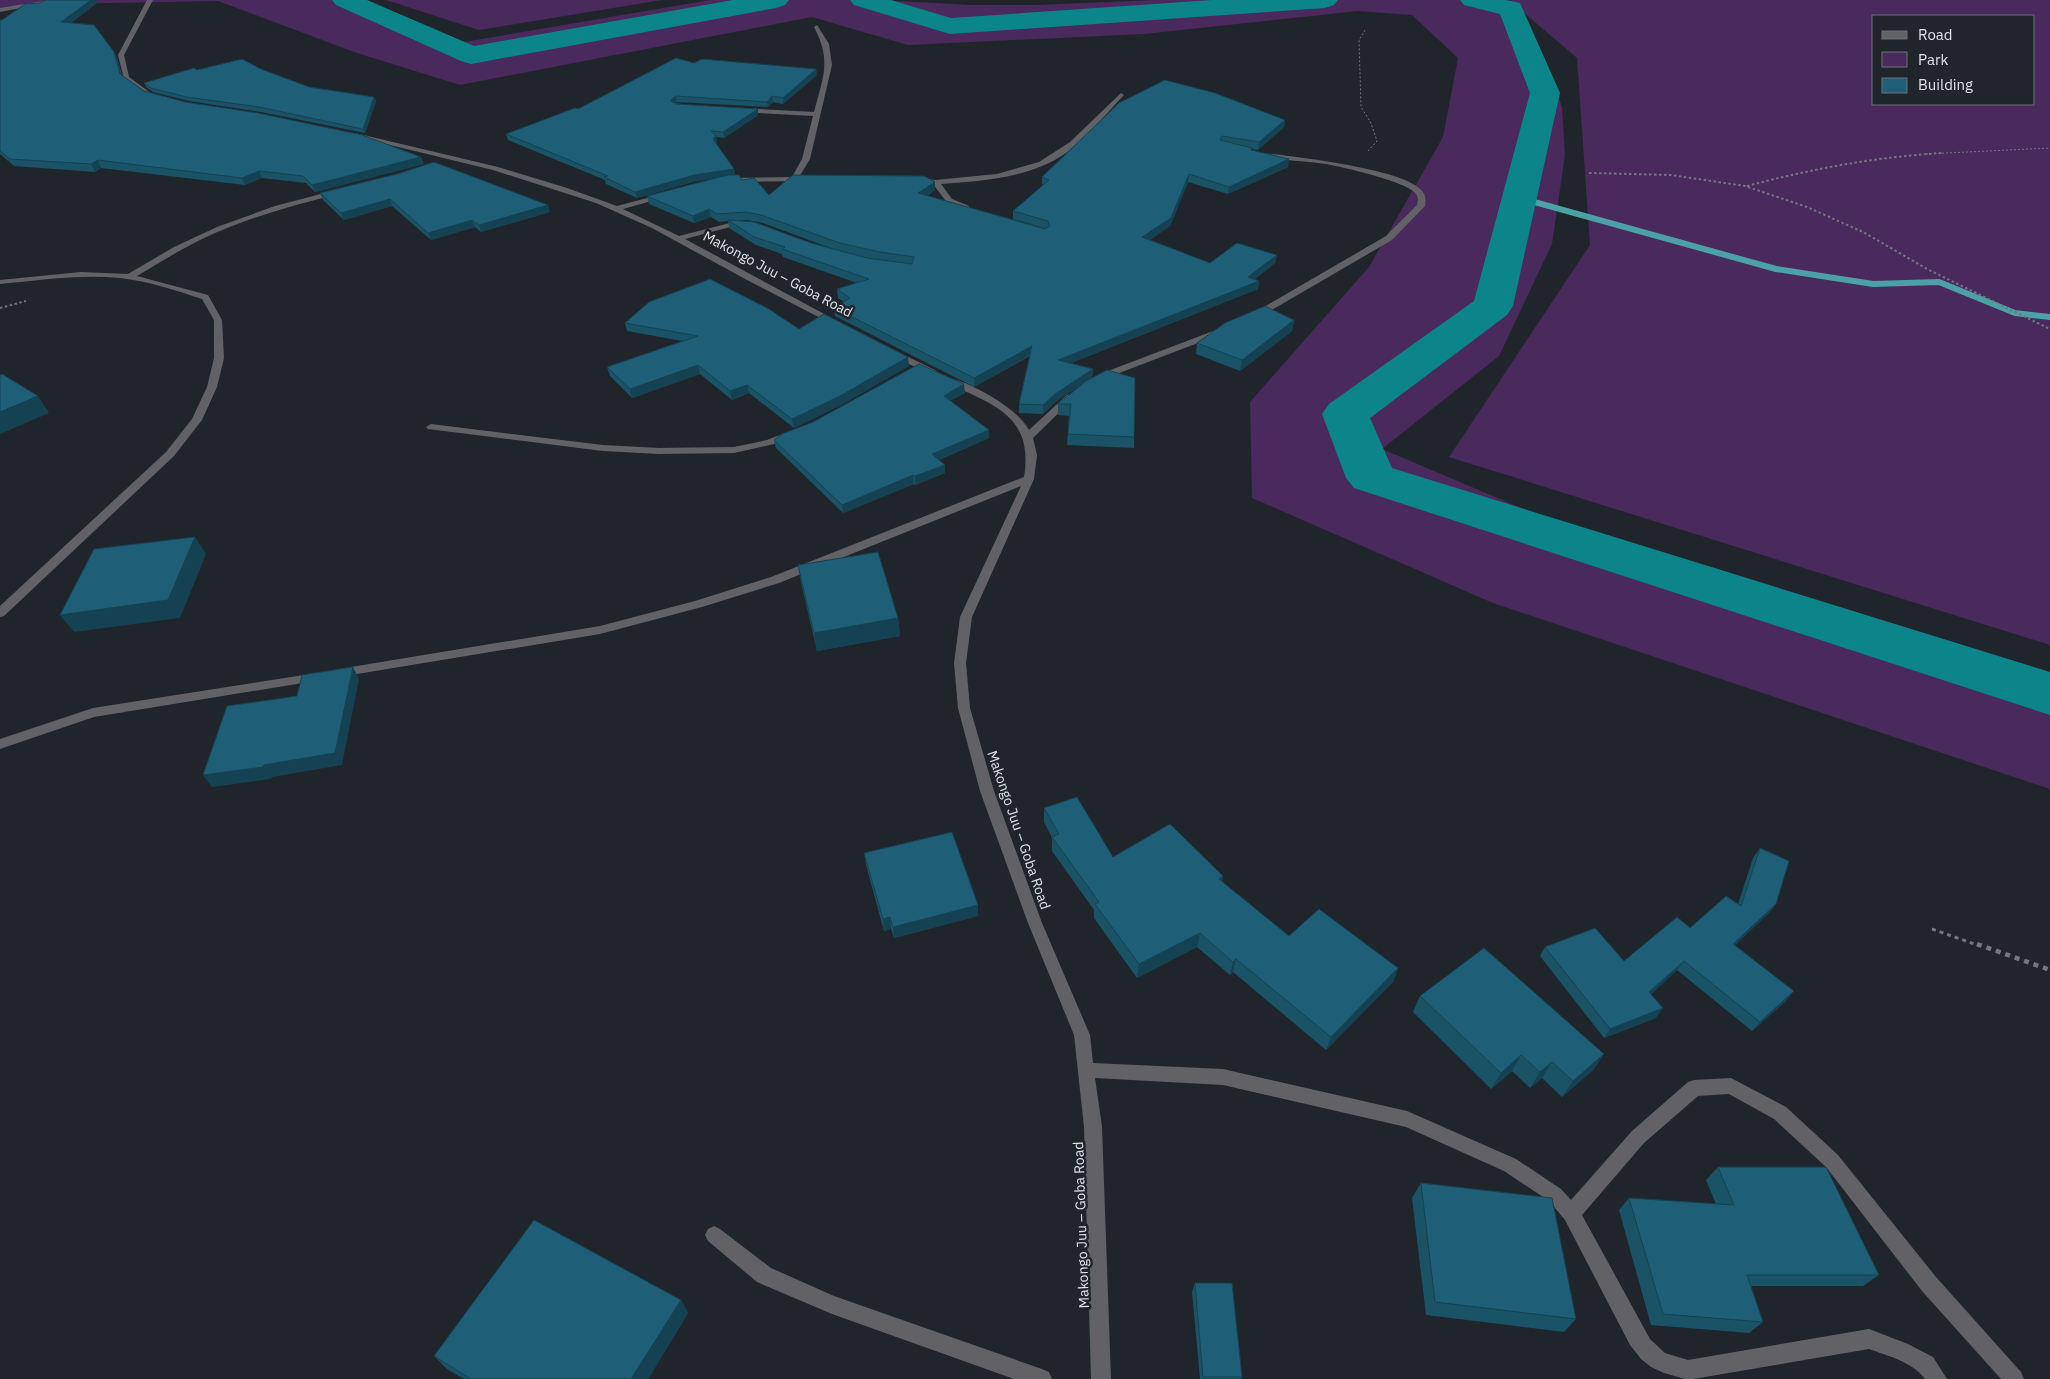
<svg xmlns="http://www.w3.org/2000/svg" width="2050" height="1379" viewBox="0 0 2050 1379" font-family="'IBM Plex Sans',sans-serif">
<style>
.green{fill:#4a295c;fill-rule:evenodd}
.lines{fill:none;stroke-linecap:round;stroke-linejoin:round}
.stream{stroke:#4ba1a5;stroke-width:6}
.river{fill:#0b8589;fill-rule:evenodd}
.path-far3{stroke:#73777c;stroke-width:1;stroke-dasharray:2 2;stroke-linecap:butt}
.path-far2{stroke:#73777c;stroke-width:2;stroke-dasharray:2.5 2.5;stroke-linecap:butt}
.path-far1{stroke:#73777c;stroke-width:3;stroke-dasharray:4 4;stroke-linecap:butt}
.path{stroke:#73777c;stroke-width:4.5;stroke-dasharray:5 5;stroke-linecap:butt}
.minor{fill:#626266;fill-rule:evenodd}
.wall{fill:#1a5266;fill-rule:evenodd}
.shaded-wall{fill:#154253}
.building{fill:#1e5f77;stroke:#154253}
.labels{text-anchor:middle;stroke-width:5;stroke-linejoin:round;paint-order:stroke}
.street-label{font-size:14px;fill:#dfe2e6;stroke:#20252c}
</style>
<rect width="100%" height="100%" fill="#20252c"/>
<g class="green">
<polygon points="0,0 342,0 367,4 458,43 710,0 879,0 972,5 1038,5 1154,0 1463,0 1514,17 1527,36 1552,79 1562,107 1565,155 1552,244 1499,356 1382,449 1684,577 2031,674 2050,681 2050,789 1493,603 1252,498 1250,402 1369,267 1443,137 1458,58 1412,15 1357,11 1144,34 908,45 812,17 460,85 357,53 218,1 57,4 0,11"/>
<polygon points="386,0 662,0 479,30"/>
<path d="M1509,0H2050V645L1449,457L1590,245L1577,58ZM1874,16H2034V104H1874Z"/>
</g>
<g class="lines">
<polyline class="stream" points="1520,198 1776,269 1873,284 1939,282 2015,313 2050,317"/>
<g class="river">
<polygon points="332,0 367,0 474,46 733,0 789,0 785,5 776,8 471,64 461,61 336,5"/>
<polygon points="850,0 891,0 951,18 1212,0 1338,0 1334,5 1325,8 950,34 854,5"/>
<polygon points="1460,0 1506,0 1520,3 1560,93 1513,306 1507,315 1370,418 1392,468 2050,672 2050,715 1354,488 1346,478 1322,414 1329,404 1474,301 1530,93 1500,14 1464,5"/>
</g>
<g class="path-far3">
<polyline points="1365,30 1359,40 1361,107 1371,123 1377,141 1368,151"/>
<polyline points="1926,154 2050,148"/>
</g>
<g class="path-far2">
<polyline points="1589,173 1671,175 1745,186 1807,207 1863,232 1927,269 2050,329"/>
<path d="M1747,186C1811,169 1875,157 1942,153"/>
<polyline points="0,308 26,301"/>
</g>
<polyline class="path-far1" points="1932,929 1980,946"/>
<polyline class="path" points="1977,944 2050,970"/>
<g class="minor">
<polygon points="49,0 62,0 0,12 0,8"/>
<path d="M147,0H153L124,55L129,77L152,94L161,96V98C147,99 135,88 124,79L118,55Z"/>
<path d="M817,25L829,44L832,65L810,159L799,177L807,179L803,181L723,182V178H726L792,177L802,159L813,116L740,112L737,110L740,108L814,112C823,77 832,61 814,27Z"/>
<path d="M1121,93L1124,95L1123,96C1105,115 1087,137 1066,153C1030,178 983,181 941,184L952,199L969,206V210L948,204L933,184L914,180L918,178L935,180L997,174L1039,162L1070,142Z"/>
<polygon points="355,133 498,167 567,188 617,206 666,193 666,197 623,209 679,236 734,222 748,222 748,226 734,226 685,239 841,323 834,325 747,280 652,228 596,203 493,170 353,136 352,135"/>
<path d="M1263,153C1292,156 1406,169 1422,191C1426,196 1426,200 1425,206L1392,240L1258,318H1252V314L1386,236L1417,205C1418,201 1419,198 1416,194C1409,182 1342,167 1326,164C1304,161 1282,161 1261,156L1260,155Z"/>
<path d="M336,190H339V194C293,205 247,218 204,238C181,249 159,263 137,276L208,295L222,320L224,358L217,387L202,420L174,456L4,616L0,617V606L166,452L192,419L207,387L214,358V320L202,299C175,290 147,281 120,278C80,274 40,280 0,284V280L81,272L128,274L174,247L217,227L275,206Z"/>
<polygon points="1221,328 1224,329 1224,333 1114,375 1103,381 1097,381 1095,379 1108,371"/>
<polygon points="894,350 935,370 937,372 935,374 929,374 891,355 891,351"/>
<path d="M950,378C975,385 1016,407 1029,430L1067,395L1070,394L1075,397L1033,438L1037,455L1034,479L972,617L966,663L970,708L994,791L1042,923L1090,1035L1093,1063L1223,1069L1407,1111L1516,1159L1561,1189L1571,1200L1632,1131L1688,1082L1694,1080L1731,1078L1786,1107L1838,1155L1936,1277L2021,1372L2024,1379H2001L1922,1291L1826,1167L1774,1119L1729,1094L1698,1096L1644,1143L1582,1215L1650,1339L1665,1353L1688,1360L1869,1329L1908,1344L1933,1357L1947,1379H1925C1913,1362 1888,1356 1869,1349L1693,1379H1685L1664,1373L1651,1367L1641,1359L1630,1345L1565,1220L1549,1201L1504,1171L1406,1127L1223,1085L1095,1078L1102,1127L1111,1379H1091L1084,1127L1074,1035L1028,923L980,791L958,708L954,663L960,617L1021,486L779,583L702,607L600,634L339,677L333,673L339,669L600,626L695,601L771,577L1024,477C1034,416 994,405 947,383L945,381Z"/>
<polygon points="431,424 603,445 659,448 734,447 767,440 790,431 795,434 774,444 734,453 659,454 603,451 428,429 426,427"/>
<polygon points="317,673 321,674 323,677 321,680 94,717 0,749 0,739 93,708"/>
<polygon points="714,1226 720,1229 771,1268 834,1296 1042,1369 1049,1372 1052,1379 1014,1379 832,1314 757,1282 708,1241 705,1235 708,1229"/>
</g>
</g>
<g class="wall">
<polygon points="98,2 71,23 117,58 122,75 144,91 424,164 315,192 306,183 262,178 245,185 101,168 95,172 14,166 0,154 0,20"/>
<path d="M694,63L816,69L817,75L783,104L773,102L768,107L677,102L675,103L758,115L724,138L716,137L717,143H716L734,169L735,175L742,180L769,195L935,190L927,196L1045,228L1013,219V211L1044,185L1042,184V177L1285,120L1284,127L1258,150L1252,149V150L1288,167L1228,194L1188,182L1170,226L1149,240L1210,263L1277,255L1275,263L1255,279L1259,281L1258,289L1071,363L1093,369L1092,378L1087,381L1134,437V448L1067,445L1069,416L1058,415V404L1086,382L1055,402L1043,414L1019,413V404L1030,356L974,387L835,316L834,308L844,302L838,298L837,289L857,283L783,257L782,254L756,245L729,228L728,221L719,222L711,217L694,223L649,204L647,196L718,178L696,181L637,198L606,184L605,180L508,140L506,134L578,109ZM747,220L763,223L836,250L734,221Z"/>
<polygon points="261,69 309,87 374,97 376,101 365,133 261,112 189,101 153,92 146,87 144,83 197,70"/>
<polygon points="320,193 550,212 481,232 475,227 431,240 392,206 344,220 323,200"/>
<polygon points="1294,320 1292,331 1240,371 1196,354 1197,343"/>
<polygon points="625,323 799,329 909,366 841,405 794,428 749,393 732,400 700,374 632,398 610,376 607,367 682,341 627,331"/>
<polygon points="965,393 950,401 989,438 939,460 945,465 945,473 915,485 914,484 843,513 776,448 774,440"/>
<polygon points="798,565 898,618 900,636 817,651 801,583"/>
<polygon points="1044,808 1113,857 1223,876 1222,882 1289,936 1398,968 1393,982 1326,1050 1233,972 1230,975 1197,947 1137,978 1094,918 1094,910 1052,851 1052,838 1044,822"/>
<polygon points="1760,848 1776,904 1768,914 1734,945 1786,1001 1752,1031 1677,970 1651,994 1656,1018 1604,1038 1540,956 1545,947 1624,961 1738,904 1753,858"/>
<polygon points="864,853 978,905 978,916 894,938 891,929 884,931 866,865"/>
<polygon points="1420,996 1604,1054 1593,1070 1562,1097 1542,1078 1530,1088 1512,1071 1491,1089 1413,1012"/>
<polygon points="1718,1167 1879,1275 1863,1286 1751,1286 1763,1322 1749,1333 1651,1325 1619,1210 1629,1198 1716,1204 1706,1180"/>
<polygon points="1421,1183 1576,1319 1564,1332 1426,1315 1412,1198"/>
<polygon points="1195,1283 1242,1377 1241,1379 1200,1379 1192,1292"/>
<polygon points="681,1300 688,1313 648,1379 464,1379 447,1369 434,1356"/>
</g>
<g class="shaded-wall">
<polygon points="91,0 97,0 98,2 64,28 61,22"/>
<polygon points="114,52 117,58 123,81 120,74"/>
<polygon points="816,69 817,75 783,104 783,98"/>
<polygon points="676,96 677,102 673,104 671,101 672,99"/>
<polygon points="772,96 773,102 768,107 767,102"/>
<polygon points="374,97 376,101 365,133 363,129"/>
<polygon points="758,109 758,115 724,138 723,132"/>
<polygon points="1285,120 1284,127 1258,150 1259,142"/>
<polygon points="716,136 717,143 714,145 713,139"/>
<polygon points="421,157 424,164 315,192 312,185"/>
<polygon points="1289,159 1288,167 1228,194 1229,187"/>
<polygon points="98,160 101,168 95,172 91,164"/>
<polygon points="734,169 735,175 696,181 637,198 635,192 694,175"/>
<polygon points="259,171 262,178 245,185 242,178"/>
<polygon points="1189,174 1188,182 1170,226 1142,246 1142,237"/>
<polygon points="935,182 935,190 919,201 918,193"/>
<polygon points="390,199 392,206 344,220 341,213"/>
<polygon points="548,205 550,212 481,232 479,225"/>
<polygon points="709,209 711,217 694,223 693,216"/>
<polygon points="472,220 475,227 431,240 428,233"/>
<polygon points="1277,255 1275,263 1247,285 1248,277"/>
<polygon points="1259,281 1258,289 1058,368 1058,360"/>
<polygon points="1294,320 1292,331 1240,371 1242,360"/>
<polygon points="1032,346 1032,354 974,387 974,378"/>
<polygon points="908,357 909,366 841,405 794,428 792,419"/>
<polygon points="698,365 700,374 632,398 630,389"/>
<polygon points="1093,369 1092,378 1055,402 1043,414 1043,405 1055,394"/>
<polygon points="964,384 965,393 944,404 944,396"/>
<polygon points="747,385 749,393 732,400 730,391"/>
<polygon points="38,396 49,413 0,434 0,412"/>
<polygon points="989,430 989,438 933,462 932,454"/>
<polygon points="945,465 945,473 915,485 915,476"/>
<polygon points="913,475 914,484 843,513 842,505"/>
<polygon points="195,537 206,554 180,618 74,632 60,615"/>
<polygon points="898,618 900,636 817,651 814,633"/>
<polygon points="353,667 359,679 342,765 272,777 271,779 212,787 203,775 264,765"/>
<polygon points="1223,876 1221,890 1219,879"/>
<polygon points="1776,904 1768,914 1726,954 1733,944"/>
<polygon points="978,905 978,916 894,938 893,927"/>
<polygon points="890,917 891,929 884,931 883,919"/>
<polygon points="1200,933 1197,947 1137,978 1139,964"/>
<polygon points="1236,959 1233,972 1230,975 1233,962"/>
<polygon points="1684,961 1677,970 1643,1001 1649,992"/>
<polygon points="1398,968 1393,982 1326,1050 1331,1037"/>
<polygon points="1794,991 1786,1001 1752,1031 1760,1022"/>
<polygon points="1663,1008 1656,1018 1604,1038 1610,1029"/>
<polygon points="1604,1054 1593,1070 1562,1097 1573,1081"/>
<polygon points="1521,1055 1512,1071 1491,1089 1501,1073"/>
<polygon points="1552,1062 1542,1078 1530,1088 1540,1072"/>
<polygon points="681,1300 688,1313 648,1379 631,1379"/>
</g>
<g class="building">
<polygon points="46,0 91,0 61,22 94,25 114,52 120,74 144,91 185,102 258,113 362,135 421,157 312,185 303,176 259,171 242,178 98,160 91,164 10,159 0,151 0,20 2,20 25,4 39,3"/>
<polygon points="676,58 694,63 702,59 816,69 783,98 772,96 767,102 676,96 672,99 671,101 676,104 758,109 723,132 711,131 716,136 713,139 734,169 694,175 635,192 604,177 608,176 506,134 575,108 578,109"/>
<polygon points="242,59 261,69 309,87 374,97 363,129 259,107 187,97 151,88 144,83 194,68 197,70"/>
<polygon points="1165,80 1215,93 1285,120 1259,142 1222,136 1220,140 1252,148 1251,150 1289,159 1229,187 1189,174 1171,218 1142,237 1210,263 1237,243 1277,255 1248,277 1259,281 1058,360 1093,369 1055,394 1043,405 1019,404 1032,346 974,378 834,308 850,298 837,289 869,279 782,249 785,247 754,237 728,220 754,222 811,243 867,258 912,264 914,257 880,252 840,243 761,215 746,212 717,214 709,209 693,216 647,196 728,175 739,175 742,180 754,178 769,195 793,175 924,176 935,182 918,193 1045,229 1050,226 1048,221 1013,211 1049,180 1042,177 1119,103"/>
<polygon points="434,162 548,205 479,225 472,220 428,233 390,199 341,213 320,193 397,174"/>
<polygon points="710,279 769,309 799,329 824,314 908,357 840,396 792,419 747,385 730,391 698,365 630,389 607,367 698,336 625,323 649,302"/>
<polygon points="1265,306 1294,320 1242,360 1197,343 1225,323"/>
<polygon points="919,364 964,384 944,396 989,430 932,454 945,465 915,476 913,475 842,505 774,440 782,434 813,422"/>
<polygon points="1107,370 1135,378 1134,437 1068,434 1071,404 1058,404 1086,381"/>
<polygon points="2,374 38,396 0,412 0,375"/>
<polygon points="195,537 168,600 60,615 94,549"/>
<polygon points="878,552 898,618 814,633 798,565"/>
<polygon points="353,667 335,753 264,765 263,767 203,775 227,706 297,696 302,675"/>
<polygon points="1077,797 1113,857 1170,824 1223,876 1219,879 1289,936 1319,909 1398,968 1331,1037 1236,959 1233,962 1200,933 1139,964 1095,904 1099,902 1052,837 1059,834 1044,808"/>
<polygon points="952,832 978,905 893,927 890,917 883,919 864,853"/>
<polygon points="1760,848 1789,861 1776,904 1733,944 1794,991 1760,1022 1684,961 1649,992 1663,1008 1610,1029 1545,947 1595,928 1624,961 1677,917 1690,928 1726,896 1741,906"/>
<polygon points="1484,948 1604,1054 1573,1081 1552,1062 1540,1072 1521,1055 1501,1073 1420,996"/>
<polygon points="1718,1167 1826,1167 1879,1275 1747,1275 1763,1322 1663,1314 1629,1198 1734,1205"/>
<polygon points="1421,1183 1552,1198 1576,1319 1435,1302"/>
<polygon points="534,1220 681,1300 631,1379 471,1379 434,1356"/>
<polygon points="1195,1283 1232,1283 1242,1377 1203,1377"/>
</g>
<g class="labels">
<g class="street-label">
<text transform="translate(778 274) rotate(28)" y="5">Makongo Juu – Goba Road</text>
<text transform="translate(1019 830) rotate(71)" y="5">Makongo Juu – Goba Road</text>
<text transform="translate(1081 1225) rotate(-92)" y="5">Makongo Juu – Goba Road</text>
</g>
</g>
<rect x="1872" y="15" width="162" height="90" fill="#20252c" stroke="#6c7176"/>
<rect x="1882" y="31" width="25" height="8" fill="#626266" stroke="#6c7176"/>
<text x="1918" y="40" font-size="15" fill="#dfe2e6">Road</text>
<rect x="1882" y="52" width="25" height="15" fill="#4a295c" stroke="#6c7176"/>
<text x="1918" y="65" font-size="15" fill="#dfe2e6">Park</text>
<rect x="1882" y="78" width="25" height="15" fill="#1e5f77" stroke="#6c7176"/>
<text x="1918" y="90" font-size="15" fill="#dfe2e6">Building</text>
</svg>
